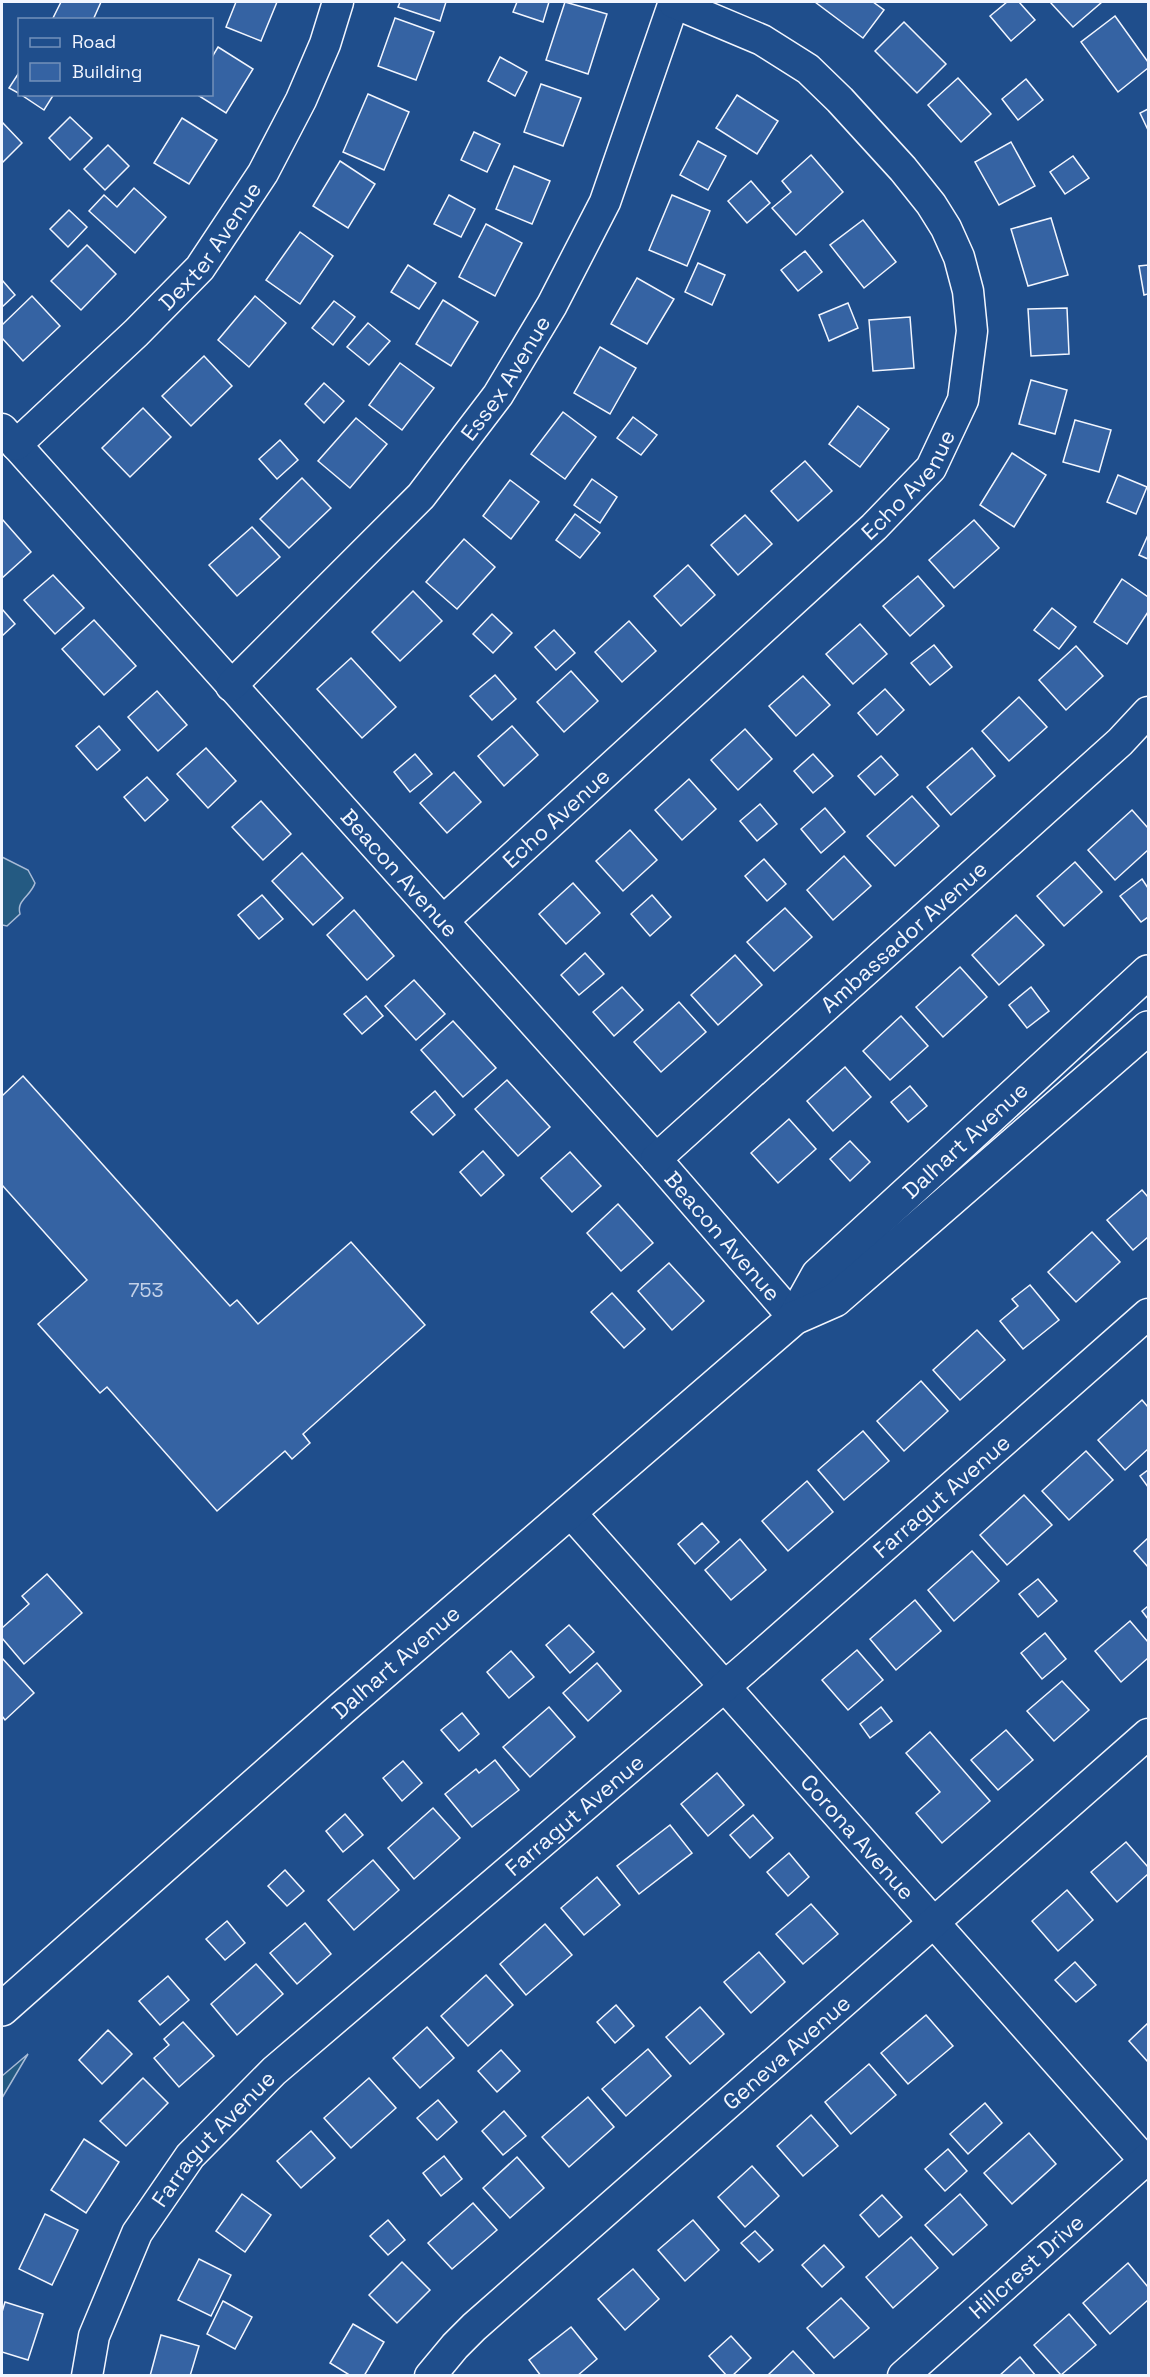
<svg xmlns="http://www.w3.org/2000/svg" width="1150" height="2377" viewBox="0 0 1150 2377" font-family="'Space Grotesk',sans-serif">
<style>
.green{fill:#245a82;stroke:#a8bbd7;stroke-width:1.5}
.building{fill:#3563a3;stroke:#f2f6ff;stroke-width:1.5}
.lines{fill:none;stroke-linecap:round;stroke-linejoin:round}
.minor-casing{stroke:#f2f6ff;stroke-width:33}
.major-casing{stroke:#f2f6ff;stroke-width:36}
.minor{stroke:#1f4e8c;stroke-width:30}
.major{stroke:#1f4e8c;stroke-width:33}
.labels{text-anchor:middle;stroke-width:4.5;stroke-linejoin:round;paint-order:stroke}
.number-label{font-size:20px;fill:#c3d1e8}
.street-label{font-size:22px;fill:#f2f6ff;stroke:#1f4e8c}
</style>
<rect width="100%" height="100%" fill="#1f4e8c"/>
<g class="green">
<path d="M2,857L28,870L35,883C31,896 16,900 20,914L7,926L2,925Z"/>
<polygon points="28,2054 2,2098 2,2076"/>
</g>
<g class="building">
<polygon points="61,2 101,2 93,20 52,20"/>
<polygon points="236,2 277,2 261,41 226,27"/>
<polygon points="400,2 446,2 440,21 398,7"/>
<polygon points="517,2 549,2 543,22 513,12"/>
<polygon points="565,2 607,14 588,74 546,60"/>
<polygon points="815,2 873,2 884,10 863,38"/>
<polygon points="1007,2 1019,2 1035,20 1011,41 990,16"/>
<polygon points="1050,2 1102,2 1073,27"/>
<polygon points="1115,16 1148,62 1148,68 1118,92 1081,42"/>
<polygon points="395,18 434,32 416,80 378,66"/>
<polygon points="904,22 946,64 917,93 875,51"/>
<polygon points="218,47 253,69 226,113 196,94 212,94 212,57"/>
<polygon points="500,57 527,72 515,96 488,81"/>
<polygon points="20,71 20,94 9,88"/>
<polygon points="958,78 991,114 961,142 928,105"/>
<polygon points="1026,79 1043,100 1018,120 1002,99"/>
<polygon points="541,84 581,98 563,146 524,132"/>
<polygon points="20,94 54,94 44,110"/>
<polygon points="368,94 409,112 384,170 343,152"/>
<polygon points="737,95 778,121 757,154 716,128"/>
<polygon points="1148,109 1148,130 1140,113"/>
<polygon points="70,117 92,138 70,160 49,138"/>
<polygon points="182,118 217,140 189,184 154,163"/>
<polygon points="2,122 22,143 2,163"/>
<polygon points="474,132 500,144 487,172 461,160"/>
<polygon points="698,141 726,156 708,190 680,175"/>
<polygon points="1011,142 1035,186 999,205 975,162"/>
<polygon points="108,145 129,166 105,190 84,169"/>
<polygon points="811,155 843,192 796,235 772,208 791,192 782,181"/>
<polygon points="1073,156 1089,178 1065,194 1050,172"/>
<polygon points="340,161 375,184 348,228 313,206"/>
<polygon points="514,166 550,181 532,224 496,209"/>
<polygon points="751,181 770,203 747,223 728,201"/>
<polygon points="134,188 166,217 135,253 89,211 104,195 117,207"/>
<polygon points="449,195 475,209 461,237 434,224"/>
<polygon points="672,195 710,211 687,266 649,250"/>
<polygon points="69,210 87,227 68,247 50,229"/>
<polygon points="1051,218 1068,275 1028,286 1011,229"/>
<polygon points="863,220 896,262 864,288 830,245"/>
<polygon points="486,224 522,243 495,296 459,277"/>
<polygon points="300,232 333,256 300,304 266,280"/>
<polygon points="87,245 116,274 81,310 51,281"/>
<polygon points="805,251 822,272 798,291 781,270"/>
<polygon points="698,263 725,275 712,305 685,292"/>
<polygon points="408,265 436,283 419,309 391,292"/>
<polygon points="1148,265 1148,294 1144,295 1139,266"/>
<polygon points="637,278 674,299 647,344 611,324"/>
<polygon points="2,280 15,295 2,307"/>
<polygon points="32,296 60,326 23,361 2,338 2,325"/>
<polygon points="255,296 286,323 249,367 218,340"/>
<polygon points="443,300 478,322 451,366 416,344"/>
<polygon points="334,301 355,317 333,345 312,328"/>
<polygon points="848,303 858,328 829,341 819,315"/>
<polygon points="1067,308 1069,354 1031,356 1028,309"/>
<polygon points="910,317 914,368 873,371 869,320"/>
<polygon points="368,323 390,341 369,365 347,347"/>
<polygon points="600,347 636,368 610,414 574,393"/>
<polygon points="204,356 232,386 191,426 162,396"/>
<polygon points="400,363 434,388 402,430 369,405"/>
<polygon points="1031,380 1067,390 1055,434 1019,424"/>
<polygon points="324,383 344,401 324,423 305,404"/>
<polygon points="858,406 889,429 860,467 829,444"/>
<polygon points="143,408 171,437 130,477 102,448"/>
<polygon points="563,412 596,437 565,479 531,454"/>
<polygon points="633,417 657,435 641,455 617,438"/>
<polygon points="356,418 387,444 350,488 318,461"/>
<polygon points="1075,420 1111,430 1099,472 1063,462"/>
<polygon points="280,440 298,460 277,479 259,459"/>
<polygon points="1012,453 1046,475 1014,527 980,505"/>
<polygon points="805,461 832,491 798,521 771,491"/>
<polygon points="1118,475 1147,487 1136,514 1107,502"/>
<polygon points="302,478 331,508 289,548 260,519"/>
<polygon points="592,479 617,497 600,523 574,505"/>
<polygon points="510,480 539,502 511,539 483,516"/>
<polygon points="575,514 600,533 580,558 556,540"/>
<polygon points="745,515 772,544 738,575 711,545"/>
<polygon points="2,519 31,552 2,578"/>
<polygon points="974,520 999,548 954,588 929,560"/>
<polygon points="252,527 280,557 237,596 209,565"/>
<polygon points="1148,535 1148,559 1139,555"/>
<polygon points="464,539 495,567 457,609 426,582"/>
<polygon points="688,565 715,595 681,626 654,596"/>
<polygon points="53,575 84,608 55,634 24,600"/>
<polygon points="918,576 944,606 910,636 883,606"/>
<polygon points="1122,579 1148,597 1148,612 1127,644 1094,622"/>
<polygon points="413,591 442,621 400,661 372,632"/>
<polygon points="1052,608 1076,627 1059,649 1034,630"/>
<polygon points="2,609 15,624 2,636"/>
<polygon points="492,614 512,633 493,653 473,634"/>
<polygon points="94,620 136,666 104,695 62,649"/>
<polygon points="629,621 656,651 622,682 595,652"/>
<polygon points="860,624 887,654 853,684 826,654"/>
<polygon points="554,630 575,653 556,670 535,647"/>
<polygon points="934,645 952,667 930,685 911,663"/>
<polygon points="1076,646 1103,676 1066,710 1039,680"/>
<polygon points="351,658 396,707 362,738 317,689"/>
<polygon points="571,671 598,701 564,732 537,702"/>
<polygon points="495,675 516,699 492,720 470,696"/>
<polygon points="803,676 830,705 796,736 769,706"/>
<polygon points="885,689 904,710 877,735 858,713"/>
<polygon points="157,691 187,725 158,751 128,717"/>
<polygon points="1019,697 1047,727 1009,761 982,731"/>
<polygon points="99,726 120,750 97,770 76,746"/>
<polygon points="512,726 538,755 504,786 478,756"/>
<polygon points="745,729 772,759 738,790 711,760"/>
<polygon points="206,748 236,781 208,808 177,774"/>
<polygon points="972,748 995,776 951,815 927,787"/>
<polygon points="415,754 432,774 410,792 394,772"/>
<polygon points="813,754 833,776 813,793 794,771"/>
<polygon points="881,756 898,775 875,795 858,776"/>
<polygon points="454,772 481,802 447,833 420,803"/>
<polygon points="147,777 168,800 145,821 124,797"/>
<polygon points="689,779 716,809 682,840 655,810"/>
<polygon points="912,796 939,826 895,866 867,836"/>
<polygon points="261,801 291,834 263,860 232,827"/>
<polygon points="760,804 777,824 757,841 740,821"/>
<polygon points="825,808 845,832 821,853 801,829"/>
<polygon points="1132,810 1148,828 1148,850 1115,880 1088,850"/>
<polygon points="630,830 657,860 623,891 596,861"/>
<polygon points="302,853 343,898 313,925 272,881"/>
<polygon points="844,856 871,886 833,920 807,890"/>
<polygon points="764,859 786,884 767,901 745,876"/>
<polygon points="1075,862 1102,892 1064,926 1037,896"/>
<polygon points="1142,879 1148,888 1148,917 1141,922 1120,896"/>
<polygon points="573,883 600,913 566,944 539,914"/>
<polygon points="262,895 283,919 259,939 238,915"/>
<polygon points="652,895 671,917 650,936 631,914"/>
<polygon points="785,908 812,937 774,971 747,942"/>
<polygon points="354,910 394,956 367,980 327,935"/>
<polygon points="1016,915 1044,945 999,985 972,955"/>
<polygon points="585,953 604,974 579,995 561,975"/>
<polygon points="735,955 762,985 718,1025 691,995"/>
<polygon points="960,967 987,997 943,1037 916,1007"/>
<polygon points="414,980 445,1014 416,1040 385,1006"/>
<polygon points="622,987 643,1010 614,1036 593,1012"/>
<polygon points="1031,987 1049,1011 1027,1028 1009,1005"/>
<polygon points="366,996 383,1016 362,1034 344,1014"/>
<polygon points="679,1002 706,1032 661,1072 634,1042"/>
<polygon points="901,1016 928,1046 890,1080 863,1051"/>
<polygon points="453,1021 496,1068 463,1097 421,1050"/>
<polygon points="845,1067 871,1097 833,1131 807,1101"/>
<polygon points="23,1076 230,1306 237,1300 258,1324 351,1242 425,1325 303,1434 310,1443 292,1459 285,1451 217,1511 107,1387 100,1393 38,1324 87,1280 2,1185 2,1096"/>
<polygon points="507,1080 550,1127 518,1156 475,1109"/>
<polygon points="910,1086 927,1106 908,1122 891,1102"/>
<polygon points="435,1091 455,1115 433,1135 411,1112"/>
<polygon points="789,1119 816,1149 778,1183 751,1153"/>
<polygon points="850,1141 870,1162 850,1181 830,1159"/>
<polygon points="483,1151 504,1175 481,1196 460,1172"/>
<polygon points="570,1152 601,1186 572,1212 541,1178"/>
<polygon points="1142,1190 1148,1197 1148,1237 1133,1250 1107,1220"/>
<polygon points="618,1204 653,1243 621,1271 587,1233"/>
<polygon points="1092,1232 1120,1262 1076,1302 1048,1272"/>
<polygon points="669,1263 704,1301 672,1330 638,1291"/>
<polygon points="1030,1285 1059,1320 1023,1349 1000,1321 1018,1306 1012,1299"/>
<polygon points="612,1293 645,1329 624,1348 591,1312"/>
<polygon points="977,1330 1005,1360 960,1400 933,1370"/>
<polygon points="921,1381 948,1411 904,1451 877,1421"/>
<polygon points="1142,1400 1148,1407 1148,1449 1125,1470 1098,1440"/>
<polygon points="863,1431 889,1461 844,1500 818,1470"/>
<polygon points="1086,1451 1113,1480 1069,1520 1042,1491"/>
<polygon points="1148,1470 1148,1487 1140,1476"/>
<polygon points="807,1481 833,1512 788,1551 762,1521"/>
<polygon points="1024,1495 1052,1525 1007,1565 980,1535"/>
<polygon points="702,1523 719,1542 695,1564 678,1544"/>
<polygon points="1148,1538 1148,1567 1134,1551"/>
<polygon points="740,1539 766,1570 731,1600 705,1570"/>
<polygon points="972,1551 999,1581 954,1621 928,1590"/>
<polygon points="47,1574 82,1613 24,1664 2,1638 2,1628 29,1604 22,1596"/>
<polygon points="1038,1579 1057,1601 1038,1617 1019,1594"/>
<polygon points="915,1600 941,1631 896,1670 870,1639"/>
<polygon points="1148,1606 1148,1619 1142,1611"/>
<polygon points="1130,1621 1148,1642 1148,1658 1121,1682 1095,1651"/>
<polygon points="569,1625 594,1652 570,1673 546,1645"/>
<polygon points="1045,1633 1066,1659 1042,1679 1021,1653"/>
<polygon points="857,1650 883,1680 848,1710 822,1680"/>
<polygon points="511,1651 534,1677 509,1698 487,1672"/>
<polygon points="2,1658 34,1693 5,1720 2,1716"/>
<polygon points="597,1663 621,1691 588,1721 563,1693"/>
<polygon points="1062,1681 1089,1710 1054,1741 1027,1711"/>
<polygon points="549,1707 575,1737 530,1777 503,1747"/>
<polygon points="881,1707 892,1721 870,1738 860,1724"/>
<polygon points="462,1713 479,1734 459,1751 441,1730"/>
<polygon points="1006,1730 1033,1760 998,1790 971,1760"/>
<polygon points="930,1732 990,1801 942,1843 916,1813 940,1792 906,1753"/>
<polygon points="495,1760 519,1790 472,1827 445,1794 476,1769 479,1773"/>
<polygon points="403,1761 422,1783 402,1801 383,1778"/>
<polygon points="717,1773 744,1805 708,1836 681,1804"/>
<polygon points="433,1808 460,1838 414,1879 388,1848"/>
<polygon points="345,1814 363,1835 343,1852 326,1831"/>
<polygon points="753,1815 773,1838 750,1858 730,1835"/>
<polygon points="670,1825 692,1853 639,1894 617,1866"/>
<polygon points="1126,1842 1148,1867 1148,1874 1117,1902 1091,1872"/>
<polygon points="789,1853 809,1877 788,1896 767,1872"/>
<polygon points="373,1860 399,1890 354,1930 328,1900"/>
<polygon points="285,1870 304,1891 287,1906 268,1886"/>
<polygon points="597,1877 620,1905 584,1935 561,1908"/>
<polygon points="1067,1890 1093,1920 1058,1951 1032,1921"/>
<polygon points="811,1904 838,1934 803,1964 776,1934"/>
<polygon points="227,1921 245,1943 225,1960 206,1939"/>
<polygon points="305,1923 331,1954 297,1984 270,1953"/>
<polygon points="545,1924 572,1955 526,1995 500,1964"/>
<polygon points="759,1952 785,1982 751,2013 724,1982"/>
<polygon points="1075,1962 1096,1985 1076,2002 1055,1980"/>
<polygon points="256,1964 283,1994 237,2035 211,2004"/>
<polygon points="486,1975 513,2005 468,2046 441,2016"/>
<polygon points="168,1976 189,2000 160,2025 139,2001"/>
<polygon points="616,2005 634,2026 615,2043 597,2022"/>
<polygon points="700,2007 724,2034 690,2064 666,2037"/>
<polygon points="926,2015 953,2046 908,2084 881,2053"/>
<polygon points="183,2022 214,2056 179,2087 154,2058 169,2045 164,2039"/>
<polygon points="1148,2023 1148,2062 1129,2041"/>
<polygon points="427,2027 454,2058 420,2088 393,2058"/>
<polygon points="108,2030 132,2054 102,2084 79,2060"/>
<polygon points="648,2049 671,2076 626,2116 602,2089"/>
<polygon points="501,2050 520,2071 497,2092 478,2071"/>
<polygon points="869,2064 896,2095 851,2134 825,2102"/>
<polygon points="143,2078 168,2103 126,2146 100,2121"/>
<polygon points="369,2078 396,2108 351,2148 324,2118"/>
<polygon points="588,2097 614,2127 569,2167 542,2137"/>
<polygon points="438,2100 457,2122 437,2140 417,2118"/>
<polygon points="985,2103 1002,2123 968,2154 950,2134"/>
<polygon points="504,2111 526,2136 503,2155 482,2131"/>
<polygon points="811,2115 838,2146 803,2176 777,2146"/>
<polygon points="311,2131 335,2158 301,2188 277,2161"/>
<polygon points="1029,2133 1056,2164 1012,2204 984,2173"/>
<polygon points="84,2139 119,2162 86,2213 51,2190"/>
<polygon points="948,2149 967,2171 945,2191 925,2169"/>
<polygon points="444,2156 462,2179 441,2196 423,2173"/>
<polygon points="517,2157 544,2188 510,2218 483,2188"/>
<polygon points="752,2166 779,2196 745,2227 718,2197"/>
<polygon points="242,2194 271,2215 245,2252 216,2231"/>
<polygon points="960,2194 987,2225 953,2255 925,2225"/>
<polygon points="882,2195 902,2217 879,2237 860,2215"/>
<polygon points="473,2203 497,2230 452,2269 428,2243"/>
<polygon points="45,2214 78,2230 52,2285 19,2269"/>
<polygon points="388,2220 405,2240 388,2255 370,2236"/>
<polygon points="693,2220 719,2250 685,2281 658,2250"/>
<polygon points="755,2231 773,2250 759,2262 741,2243"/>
<polygon points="911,2237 938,2268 893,2308 866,2277"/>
<polygon points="824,2245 844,2267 822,2287 802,2265"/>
<polygon points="199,2259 231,2275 211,2316 178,2300"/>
<polygon points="402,2262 430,2290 397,2323 369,2295"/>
<polygon points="1128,2263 1148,2287 1148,2300 1110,2334 1083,2303"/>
<polygon points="633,2269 659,2299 625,2330 598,2299"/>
<polygon points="841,2298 869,2328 834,2358 807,2328"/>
<polygon points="223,2301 252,2317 235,2349 207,2334"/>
<polygon points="5,2302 43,2314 28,2360 2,2352 2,2312"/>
<polygon points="1069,2314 1096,2345 1061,2375 1034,2345"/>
<polygon points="353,2324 384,2342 364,2376 351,2376 330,2363"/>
<polygon points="571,2327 597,2359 577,2376 541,2376 529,2360"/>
<polygon points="161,2335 199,2346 190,2376 150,2376"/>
<polygon points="731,2336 751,2358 732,2376 727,2376 709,2356"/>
<polygon points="793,2351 816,2376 767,2376"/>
<polygon points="1020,2357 1036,2376 999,2376"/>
</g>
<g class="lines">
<defs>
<g id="minor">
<path id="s1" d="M2,429L656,1159L794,1318"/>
<path id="s2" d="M16,445L136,333L200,268L263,173L301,100L325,44L338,2"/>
<path id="s3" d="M231,686L421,496L498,395L552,305L605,202L674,2"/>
<path id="s4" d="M443,921L874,527L931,468L963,400L972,331L968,291L959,257L946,228L931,204L903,169L840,100L808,69L762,40L674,3"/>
<path id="s5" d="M656,1159L1120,742L1148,712"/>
<path id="s6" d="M570,1512L1145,2161"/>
<path id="s7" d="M87,2376L94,2336L137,2233L190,2156L274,2071L744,1670L1148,1314"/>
<path id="s8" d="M430,2376L455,2346L474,2327L1148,1734"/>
<path id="s9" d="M903,2376L1148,2158"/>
</g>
<g id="major">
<path id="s10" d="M794,1318L818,1275L1148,972"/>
<path id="s11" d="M2,2009L341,1709L794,1318L835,1300L1148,1028"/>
</g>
</defs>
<use href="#minor" class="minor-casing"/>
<use href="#major" class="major-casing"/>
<use href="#minor" class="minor"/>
<use href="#major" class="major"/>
</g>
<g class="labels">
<g class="number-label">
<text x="146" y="1297">753</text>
</g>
<g class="street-label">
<text dy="8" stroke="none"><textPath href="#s2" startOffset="279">Dexter Avenue</textPath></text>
<text dy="8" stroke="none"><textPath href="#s3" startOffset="414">Essex Avenue</textPath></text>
<text dy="8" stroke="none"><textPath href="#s4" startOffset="639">Echo Avenue</textPath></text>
<text dy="8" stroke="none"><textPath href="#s4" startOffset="153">Echo Avenue</textPath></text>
<text dy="8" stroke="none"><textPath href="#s1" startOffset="596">Beacon Avenue</textPath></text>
<text dy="8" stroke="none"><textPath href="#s5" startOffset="333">Ambassador Avenue</textPath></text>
<text dy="8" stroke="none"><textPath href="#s10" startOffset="249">Dalhart Avenue</textPath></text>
<text dy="8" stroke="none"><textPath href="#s1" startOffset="1082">Beacon Avenue</textPath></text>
<text dy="8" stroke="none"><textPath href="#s7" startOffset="1246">Farragut Avenue</textPath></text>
<text dy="8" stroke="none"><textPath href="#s11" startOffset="525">Dalhart Avenue</textPath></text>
<text dy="8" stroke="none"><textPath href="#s7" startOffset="760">Farragut Avenue</textPath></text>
<text dy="8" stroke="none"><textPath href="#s6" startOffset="434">Corona Avenue</textPath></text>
<text dy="8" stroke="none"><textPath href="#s8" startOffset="482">Geneva Avenue</textPath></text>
<text dy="8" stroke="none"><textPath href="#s7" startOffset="274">Farragut Avenue</textPath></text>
<text dy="8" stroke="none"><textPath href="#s9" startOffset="165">Hillcrest Drive</textPath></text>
</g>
</g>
<rect width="1150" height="2377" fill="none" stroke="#f2f6ff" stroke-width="6"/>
<rect x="18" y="18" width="195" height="78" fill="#1f4e8c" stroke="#7391ba" stroke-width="1.5"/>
<rect x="30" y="38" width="30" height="9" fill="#1f4e8c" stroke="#7391ba" stroke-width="1.5"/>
<text x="72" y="48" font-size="18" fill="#f2f6ff">Road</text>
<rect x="30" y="63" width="30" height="18" fill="#3563a3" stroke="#7391ba" stroke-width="1.5"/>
<text x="72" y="78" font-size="18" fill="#f2f6ff">Building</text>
</svg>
